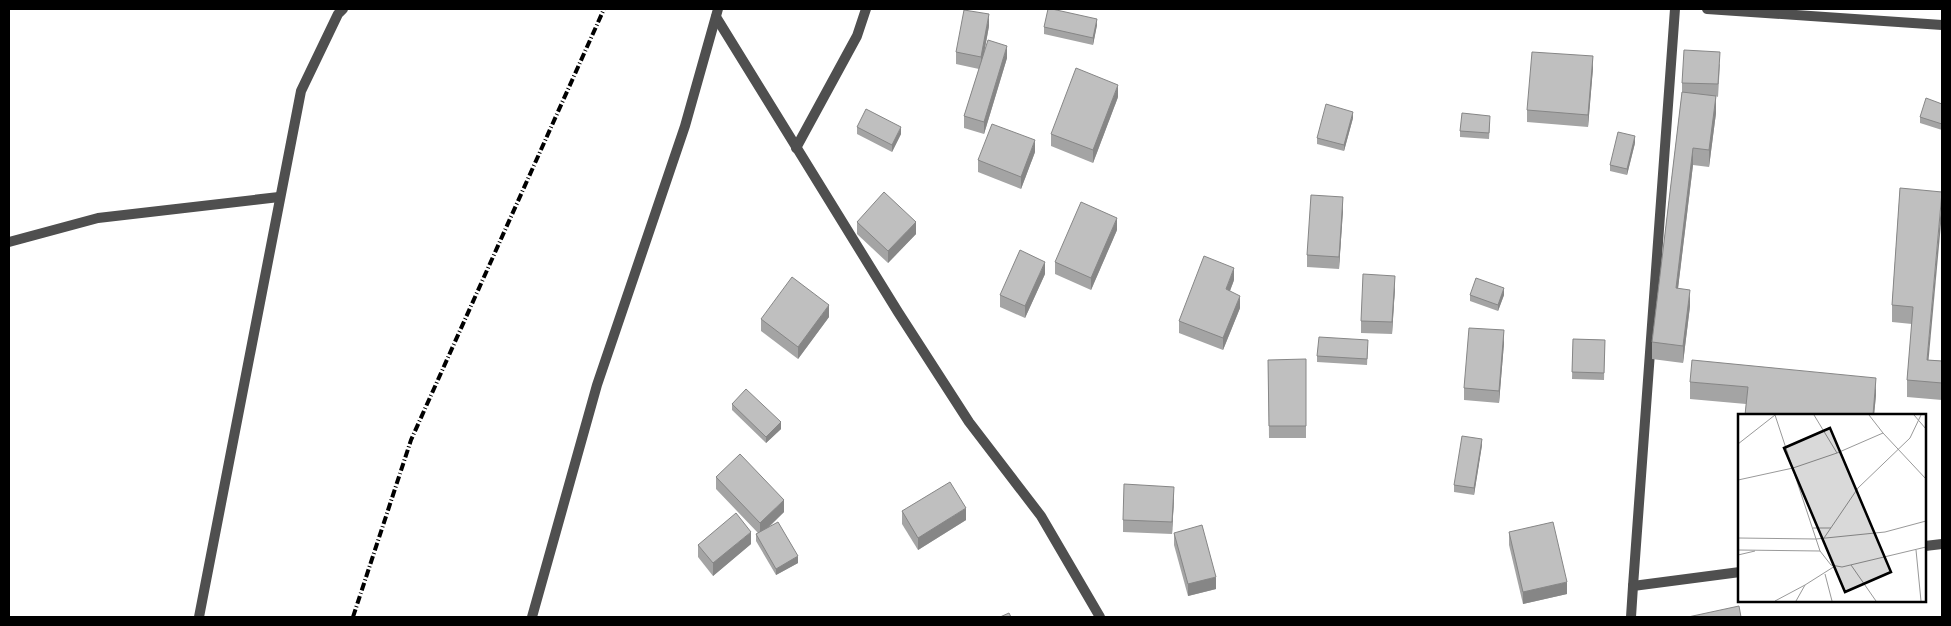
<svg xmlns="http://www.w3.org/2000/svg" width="1951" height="626" viewBox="0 0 1951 626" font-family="Rubik,sans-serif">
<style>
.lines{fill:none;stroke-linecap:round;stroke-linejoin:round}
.street{stroke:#4f4f4f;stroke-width:10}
.rail{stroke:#000;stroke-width:4;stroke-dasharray:8 2.5 1 2.5;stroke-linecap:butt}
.wall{fill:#a4a4a4}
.shaded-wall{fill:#868686}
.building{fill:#bfbfbf;stroke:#868686}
.inset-road{fill:none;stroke:#999;stroke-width:1}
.view{fill:#000;fill-opacity:0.15;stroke:#000;stroke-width:2.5}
.inset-edge{fill:none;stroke:#000;stroke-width:2.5}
</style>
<rect width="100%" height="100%" fill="#fff"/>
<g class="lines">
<g class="street">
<polyline points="1707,9 1942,25"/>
<polyline points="716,17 898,312 969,422 1041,516 1100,617"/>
<polyline points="796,148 857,36 866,9"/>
<polyline points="9,242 98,218 279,197"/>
<polyline points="1925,546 1942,544"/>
<polyline points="1633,586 1675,9"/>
<polyline points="199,617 301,91 338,14 343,9"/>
<polyline points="532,617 597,385 685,126 718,9"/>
<polyline points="1631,617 1633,586 1740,572"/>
</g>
<polyline class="rail" points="353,617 411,440 604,9"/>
</g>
<g class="wall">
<polygon points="1097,25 1093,45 1044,34 1044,27"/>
<polygon points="989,26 984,54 1007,58 984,134 964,128 964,116 979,69 956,64 956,52"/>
<polygon points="1720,64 1718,97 1716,96 1716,113 1709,167 1693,165 1678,288 1690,306 1683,363 1652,359 1652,342 1682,92 1682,83"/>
<polygon points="1593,68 1588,127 1527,122 1527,110"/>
<polygon points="1118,97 1093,163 1051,146 1051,134"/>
<polygon points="1942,104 1942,130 1920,123 1920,117"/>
<polygon points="1353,118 1344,151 1317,144 1317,138"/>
<polygon points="1490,122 1489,139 1460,137 1460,131"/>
<polygon points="857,127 901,134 892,152 857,134"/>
<polygon points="1635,143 1627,175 1610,171 1610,165"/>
<polygon points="1035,152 1021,189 978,172 978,160"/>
<polygon points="1900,188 1928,360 1942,361 1942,400 1907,397 1907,380 1912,324 1892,322 1892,305"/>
<polygon points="1343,210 1339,269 1307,267 1307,255"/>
<polygon points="857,222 916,234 888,263 857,234"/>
<polygon points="1117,230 1091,290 1055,274 1055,262"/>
<polygon points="1045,274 1025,318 1000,307 1000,295"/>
<polygon points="1234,280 1230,291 1240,308 1223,350 1179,333 1179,321"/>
<polygon points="1395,288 1392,334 1361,333 1361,321"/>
<polygon points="1470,295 1504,295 1498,311 1470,301"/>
<polygon points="829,317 798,359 761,331 761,319"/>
<polygon points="1573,339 1605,340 1604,380 1572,379"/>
<polygon points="1504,343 1499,403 1464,400 1464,388"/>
<polygon points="1368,346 1367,365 1317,362 1317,356"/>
<polygon points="1268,360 1306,426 1306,438 1269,438"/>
<polygon points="1690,382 1876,395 1874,415 1745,415 1746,404 1690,399"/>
<polygon points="732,404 781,429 766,443 732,410"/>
<polygon points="1482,445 1474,495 1454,492 1454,485"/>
<polygon points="716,477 784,512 769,527 798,563 776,575 756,541 756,534 758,533 716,489"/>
<polygon points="1174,499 1172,534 1123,532 1123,520"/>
<polygon points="902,511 966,520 918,550 902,524"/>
<polygon points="1509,532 1567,594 1523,604 1509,545"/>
<polygon points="1174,533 1216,589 1188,596 1174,545"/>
<polygon points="751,544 713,576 698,557 698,545"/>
</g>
<g class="shaded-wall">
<polygon points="989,14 989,26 981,69 981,57"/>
<polygon points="1097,19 1097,25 1093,45 1093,38"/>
<polygon points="1007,46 1007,58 984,134 984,122"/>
<polygon points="1593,56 1593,68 1588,127 1588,115"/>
<polygon points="1118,85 1118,97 1093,163 1093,150"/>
<polygon points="1716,96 1716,113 1709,167 1709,150"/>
<polygon points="1353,112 1353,118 1344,151 1344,145"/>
<polygon points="901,127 901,134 892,152 892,145"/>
<polygon points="1635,136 1635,143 1627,175 1627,169"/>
<polygon points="1035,140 1035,152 1021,189 1021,177"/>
<polygon points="1693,148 1693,165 1676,305 1676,288"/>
<polygon points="1942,196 1942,213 1927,377 1927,360"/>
<polygon points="1343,197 1343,210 1339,269 1339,257"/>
<polygon points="1117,218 1117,230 1091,290 1091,278"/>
<polygon points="916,222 916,234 888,263 888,251"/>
<polygon points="1045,262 1045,274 1025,318 1025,306"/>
<polygon points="1234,268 1234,280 1226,301 1226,289"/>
<polygon points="1395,276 1395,288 1392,334 1392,322"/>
<polygon points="1504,288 1504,295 1498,311 1498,305"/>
<polygon points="1690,290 1690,306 1683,363 1683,346"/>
<polygon points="1240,296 1240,308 1223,350 1223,338"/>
<polygon points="829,305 829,317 798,359 798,347"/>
<polygon points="1504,330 1504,343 1499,403 1499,391"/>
<polygon points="1876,378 1876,395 1874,415 1873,415"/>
<polygon points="781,422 781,429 766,443 766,437"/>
<polygon points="1482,439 1482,445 1474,495 1474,488"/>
<polygon points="1174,487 1174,499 1172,534 1172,522"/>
<polygon points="784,500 784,512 760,535 760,523"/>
<polygon points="966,508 966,520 918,550 918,538"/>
<polygon points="751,532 751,544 713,576 713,563"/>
<polygon points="798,556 798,563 776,575 776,569"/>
<polygon points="1216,577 1216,589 1188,596 1188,584"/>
<polygon points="1567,582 1567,594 1523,604 1523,592"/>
</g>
<g class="building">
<polygon points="1048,9 1052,9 1097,19 1093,38 1044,27"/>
<polygon points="964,10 989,14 981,57 956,52"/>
<polygon points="988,40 1007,46 984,122 964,116"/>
<polygon points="1684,50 1720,52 1718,84 1682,83"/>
<polygon points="1532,52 1593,56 1588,115 1527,110"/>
<polygon points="1076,68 1118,85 1093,150 1051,134"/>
<polygon points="1682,92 1716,96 1709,150 1693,148 1676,288 1690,290 1683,346 1652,342"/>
<polygon points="1926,98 1942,104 1942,124 1920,117"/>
<polygon points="1326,104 1353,112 1344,145 1317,138"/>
<polygon points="866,109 901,127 892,145 857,127"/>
<polygon points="1462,113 1490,116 1489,133 1460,131"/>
<polygon points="992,124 1035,140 1021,177 978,160"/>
<polygon points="1618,132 1635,136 1627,169 1610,165"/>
<polygon points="1900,188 1942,192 1927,360 1942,361 1942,383 1907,380 1913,307 1892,305"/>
<polygon points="884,192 916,222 888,251 857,222"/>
<polygon points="1311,195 1343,197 1339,257 1307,255"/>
<polygon points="1081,202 1117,218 1091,278 1055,262"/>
<polygon points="1020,250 1045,262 1025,306 1000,295"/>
<polygon points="1204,256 1234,268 1226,289 1240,296 1223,338 1179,321"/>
<polygon points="1363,274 1395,276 1392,322 1361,321"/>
<polygon points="792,277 829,305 798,347 761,319"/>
<polygon points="1476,278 1504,288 1498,305 1470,295"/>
<polygon points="1469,328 1504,330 1499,391 1464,388"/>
<polygon points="1319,337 1368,340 1367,359 1317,356"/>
<polygon points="1573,339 1605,340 1604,373 1572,372"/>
<polygon points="1306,359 1306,426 1269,426 1268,360"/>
<polygon points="1692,360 1876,378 1873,415 1745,415 1748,387 1690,382"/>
<polygon points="746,389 781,422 766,437 732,404"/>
<polygon points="1462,436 1482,439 1474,488 1454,485"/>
<polygon points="740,454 784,500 760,523 716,477"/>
<polygon points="950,482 966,508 918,538 902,511"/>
<polygon points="1124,484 1174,487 1172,522 1123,520"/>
<polygon points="736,513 751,532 713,563 698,545"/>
<polygon points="778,522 798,556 776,569 756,534"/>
<polygon points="1553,522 1567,582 1523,592 1509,532"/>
<polygon points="1202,525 1216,577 1188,584 1174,533"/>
<polygon points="1739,606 1741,617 1688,617"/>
<polygon points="1009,613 1011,617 1000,617"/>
</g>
<g transform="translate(1738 414)">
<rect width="188" height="188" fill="#fff"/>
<path class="inset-road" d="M37,1L82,137L93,151L104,153L188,133M76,1L99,39L145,19L188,65M131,1L145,19M176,1L188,15M0,30L37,1M0,66L55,54L99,39M75,114H93M0,124L78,125L147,118L188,107M86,124L120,74L172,24L183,1M0,136L82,137M178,136L183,187M0,141L17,137M113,151L138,187M87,160L94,187M37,187L67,171M58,187L67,171L97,152"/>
<path class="view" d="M92,14L153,158L107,178L46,34Z"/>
<rect width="188" height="188" class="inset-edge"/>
</g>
<rect width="1951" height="626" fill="none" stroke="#000000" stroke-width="20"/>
</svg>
